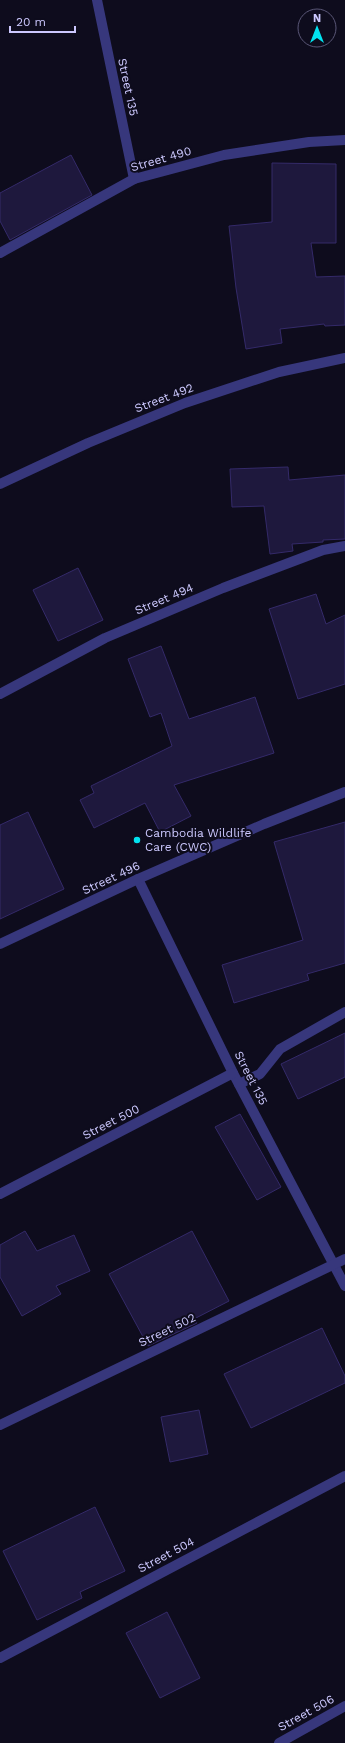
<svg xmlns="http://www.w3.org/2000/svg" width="345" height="1743" viewBox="0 0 345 1743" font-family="'Work Sans',sans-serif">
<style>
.building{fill:#1e183d;stroke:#342a69}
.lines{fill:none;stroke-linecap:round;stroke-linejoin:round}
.service{stroke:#37377c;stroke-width:10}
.minor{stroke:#37377c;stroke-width:10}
.poi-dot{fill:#02e3f0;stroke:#0e0c1d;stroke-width:1.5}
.labels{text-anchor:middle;stroke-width:4;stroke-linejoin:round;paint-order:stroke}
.street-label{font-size:12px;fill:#ccc8fe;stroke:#0e0c1d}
.poi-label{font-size:12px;fill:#ccc8fe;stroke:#0e0c1d;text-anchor:start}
</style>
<rect width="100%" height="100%" fill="#0e0c1d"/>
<g class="building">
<polygon points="71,155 92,195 10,240 0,221 0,193"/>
<polygon points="272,163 336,164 336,243 311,243 316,277 345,276 345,325 325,326 324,324 280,329 282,343 246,349 236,288 229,226 272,222"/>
<polygon points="288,467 289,480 345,475 345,539 323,540 323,542 292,544 293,551 270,554 264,506 232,507 230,469"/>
<polygon points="78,568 103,620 58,641 33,590"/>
<polygon points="316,594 326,624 345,615 345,684 298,699 269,609"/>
<polygon points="161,646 189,719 255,697 274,753 174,785 191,816 160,832 145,803 94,828 80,800 94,793 91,786 172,746 161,713 150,717 128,659"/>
<polygon points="28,812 64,889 0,919 0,825"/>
<polygon points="345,822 345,963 307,974 309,980 234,1003 222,965 303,940 274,842"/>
<polygon points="345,1033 345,1077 298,1099 281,1064"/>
<polygon points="240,1114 281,1187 257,1200 215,1127"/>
<polygon points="25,1231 37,1251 74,1235 90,1271 56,1286 61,1294 22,1316 0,1277 0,1245"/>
<polygon points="192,1231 229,1301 194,1319 197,1323 148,1346 109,1274"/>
<polygon points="322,1328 345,1376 345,1383 251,1428 224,1374"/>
<polygon points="199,1410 208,1454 170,1462 161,1417"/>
<polygon points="95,1507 125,1571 80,1592 82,1598 37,1620 3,1551"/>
<polygon points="167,1612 200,1678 160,1698 126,1633"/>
</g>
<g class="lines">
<polyline class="service" points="239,1084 260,1074 280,1049 345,1012"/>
<g class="minor">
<polyline points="97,0 134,179"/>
<polyline points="0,253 134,179 224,155 309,142 345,140"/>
<polyline points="0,484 88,443 185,403 279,372 345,358"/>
<polyline points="0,694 105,638 223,588 323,550 345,546"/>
<polyline points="138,879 233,1073 345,1286"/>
<polyline points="0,944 138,879 264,824 345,792"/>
<polyline points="0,1194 233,1073"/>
<polyline points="0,1425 345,1259"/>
<polyline points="0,1658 345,1476"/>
<polyline points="279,1743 345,1706"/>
</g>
</g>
<circle class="poi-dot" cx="137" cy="840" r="4"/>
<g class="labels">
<g class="street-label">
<text transform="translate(128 87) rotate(78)" y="4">Street 135</text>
<text transform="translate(161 159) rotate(-16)" y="4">Street 490</text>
<text transform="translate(164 398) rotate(-21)" y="4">Street 492</text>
<text transform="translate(164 599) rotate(-23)" y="4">Street 494</text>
<text transform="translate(111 878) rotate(-25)" y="4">Street 496</text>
<text transform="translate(251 1078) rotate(63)" y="4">Street 135</text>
<text transform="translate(111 1122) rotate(-27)" y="4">Street 500</text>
<text transform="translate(167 1330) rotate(-26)" y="4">Street 502</text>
<text transform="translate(166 1555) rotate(-28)" y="4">Street 504</text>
<text transform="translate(306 1713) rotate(-29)" y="4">Street 506</text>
</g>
<g class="poi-label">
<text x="145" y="837">Cambodia Wildlife<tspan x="145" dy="14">Care (CWC)</tspan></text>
</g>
</g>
<g transform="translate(317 28)"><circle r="19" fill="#0e0c1d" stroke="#5a5777"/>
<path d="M0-3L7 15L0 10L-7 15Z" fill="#02e3f0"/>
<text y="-6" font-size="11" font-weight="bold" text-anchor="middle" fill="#ccc8fe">N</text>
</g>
<path d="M10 26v6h65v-6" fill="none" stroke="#ccc8fe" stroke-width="2"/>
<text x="16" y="26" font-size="12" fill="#ccc8fe" stroke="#0e0c1d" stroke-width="3" paint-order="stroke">20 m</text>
</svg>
